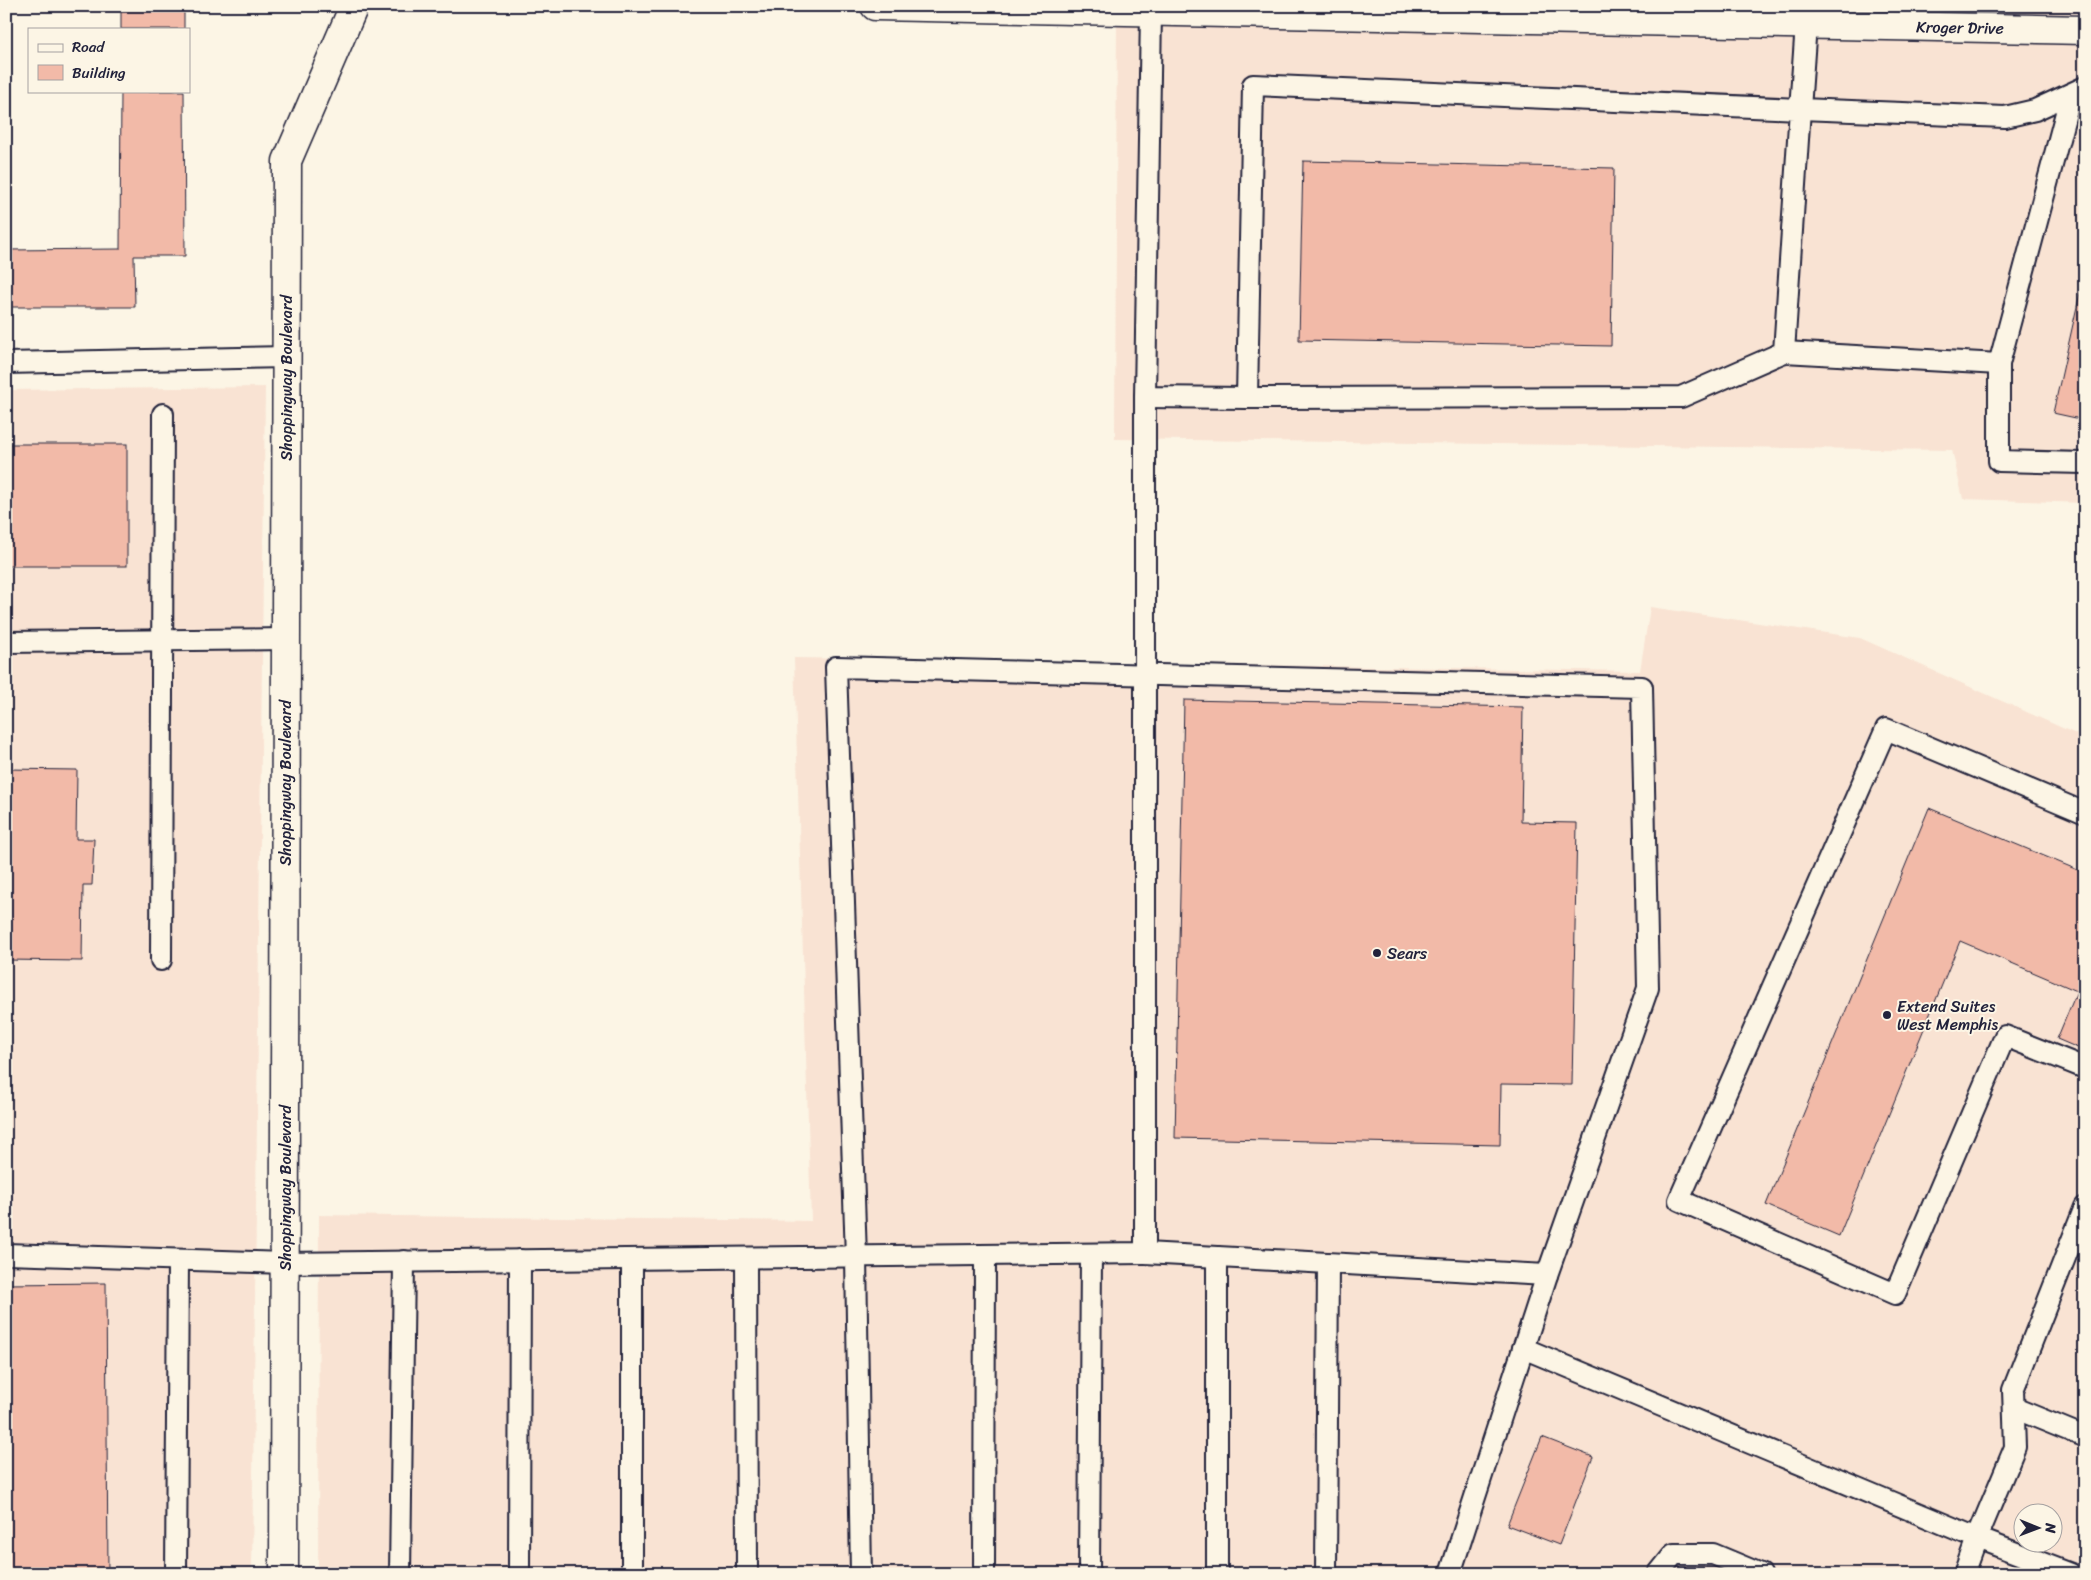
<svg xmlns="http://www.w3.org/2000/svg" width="2091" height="1580" viewBox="0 0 2091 1580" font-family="Sriracha,sans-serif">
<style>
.built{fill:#f9e3d3;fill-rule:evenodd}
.building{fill:#f2baa8;stroke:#22223b}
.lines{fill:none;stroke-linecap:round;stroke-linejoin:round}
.lane-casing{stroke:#22223b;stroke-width:24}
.street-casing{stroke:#22223b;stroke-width:31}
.lane{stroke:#fcf5e5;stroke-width:20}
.street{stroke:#fcf5e5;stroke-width:28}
.poi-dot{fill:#22223b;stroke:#fcf5e5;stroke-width:2}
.labels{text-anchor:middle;stroke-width:4;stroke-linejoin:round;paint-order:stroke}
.street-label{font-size:16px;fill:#22223b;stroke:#fcf5e5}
.poi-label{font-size:16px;fill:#22223b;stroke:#fcf5e5;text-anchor:start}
</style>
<rect width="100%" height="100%" fill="#fcf5e5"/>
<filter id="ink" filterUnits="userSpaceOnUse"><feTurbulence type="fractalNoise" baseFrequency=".02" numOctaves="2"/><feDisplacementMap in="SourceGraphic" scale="10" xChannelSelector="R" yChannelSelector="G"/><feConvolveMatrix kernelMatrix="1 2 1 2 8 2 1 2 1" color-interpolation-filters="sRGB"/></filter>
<g filter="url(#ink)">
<g class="built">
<polygon points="1117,6 2085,6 2085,503 1963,499 1952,450 1115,439"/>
<polygon points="265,387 252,1574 6,1574 6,390"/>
<path d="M1650,607L1860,638L2085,738V1574H318L319,1215L811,1221L794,658L1640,671ZM2024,1512H2054V1542H2024Z"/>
</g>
<g class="building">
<rect x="121" y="6" width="63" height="23"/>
<polygon points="121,91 184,91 185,256 134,256 135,307 6,307 6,250 120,249"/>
<polygon points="1303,161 1614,168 1611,346 1299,340"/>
<polygon points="2085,271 2085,420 2053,413"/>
<rect x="6" y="444" width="121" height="122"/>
<polygon points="1184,700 1523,707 1521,822 1577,823 1572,1085 1501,1084 1500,1145 1175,1138"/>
<polygon points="6,769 77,770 76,839 94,839 92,885 83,885 82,961 6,960"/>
<polygon points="1929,808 2085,873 2085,1051 2057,1039 2077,991 1960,941 1839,1236 1766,1205"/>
<polygon points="106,1283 108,1574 6,1574 6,1284"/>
<polygon points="1542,1437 1593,1457 1559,1545 1507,1525"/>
</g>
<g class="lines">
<defs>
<g id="lane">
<polyline points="1151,11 1145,397 1247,398 1253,85 1800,109 1784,352 1681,397 1247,398"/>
<polyline points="1806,24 1800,109 2005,117 2035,110 2085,87"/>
<polyline points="1784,352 1999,364 2071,94"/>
<polyline points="6,363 287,357"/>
<polyline points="1999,364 1999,461 2085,463"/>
<polyline points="6,642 286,639"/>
<polyline points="2085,813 1886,729 1679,1200 1895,1294 2005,1036 2085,1068"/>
<polyline points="161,960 163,414"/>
<polyline points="1145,1253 1547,1275"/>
<polyline points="6,1254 284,1263 1145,1253 1145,397"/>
<polyline points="1217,1257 1217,1574"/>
<polyline points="746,1258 747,1574"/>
<polyline points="632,1259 632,1574"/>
<polyline points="1523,1348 1977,1538 1964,1574"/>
<polyline points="2014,1408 2085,1437"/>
<polyline points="176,1574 178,1260"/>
<polyline points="400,1574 404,1261"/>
<polyline points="519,1574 520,1260"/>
<polyline points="861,1574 856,1257 836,667 1642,687 1648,988 1547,1275 1450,1574"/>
<polyline points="984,1574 985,1255"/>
<polyline points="1089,1574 1091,1254"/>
<polyline points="1326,1574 1328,1263"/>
<polyline points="1658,1574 1674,1554 1713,1554 1761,1574"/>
<polyline points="2071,1574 1977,1538 2015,1447 2013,1390 2085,1207"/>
</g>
<g id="street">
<polyline points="875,6 2085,30"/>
<polyline points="284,1574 287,161 354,6"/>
</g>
</defs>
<use href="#lane" class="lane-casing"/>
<use href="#street" class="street-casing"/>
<use href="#lane" class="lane"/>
<use href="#street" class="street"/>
</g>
</g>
<g class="poi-dot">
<circle cx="1377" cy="953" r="5"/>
<circle cx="1887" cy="1015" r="5"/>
</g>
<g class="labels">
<g class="street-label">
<text transform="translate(1960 27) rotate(1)" y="6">Kroger Drive</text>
<text transform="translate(286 378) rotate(-90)" y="6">Shoppingway Boulevard</text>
<text transform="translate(285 783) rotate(-90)" y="6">Shoppingway Boulevard</text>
<text transform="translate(285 1188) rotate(-90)" y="6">Shoppingway Boulevard</text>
</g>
<g class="poi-label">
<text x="1387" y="959">Sears</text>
<text x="1897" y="1012">Extend Suites<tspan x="1897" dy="18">West Memphis</tspan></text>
</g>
</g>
<rect width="2091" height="1580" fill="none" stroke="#fcf5e5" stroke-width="25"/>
<rect x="12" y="12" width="2066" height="1555" fill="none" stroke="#22223b" stroke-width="2" filter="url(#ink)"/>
<rect x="28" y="28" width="162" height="65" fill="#fcf5e5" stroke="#a5a1a1"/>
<rect x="38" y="44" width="25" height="8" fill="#fcf5e5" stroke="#a5a1a1"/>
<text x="72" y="52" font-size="15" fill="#22223b">Road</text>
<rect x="38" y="65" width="25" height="15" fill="#f2baa8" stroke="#a5a1a1"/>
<text x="72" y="78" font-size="15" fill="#22223b">Building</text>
<g transform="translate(2038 1528) rotate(91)"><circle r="24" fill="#fcf5e5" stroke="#a5a1a1"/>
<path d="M0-4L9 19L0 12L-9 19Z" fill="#22223b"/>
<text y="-8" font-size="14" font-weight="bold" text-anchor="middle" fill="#22223b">N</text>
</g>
</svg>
